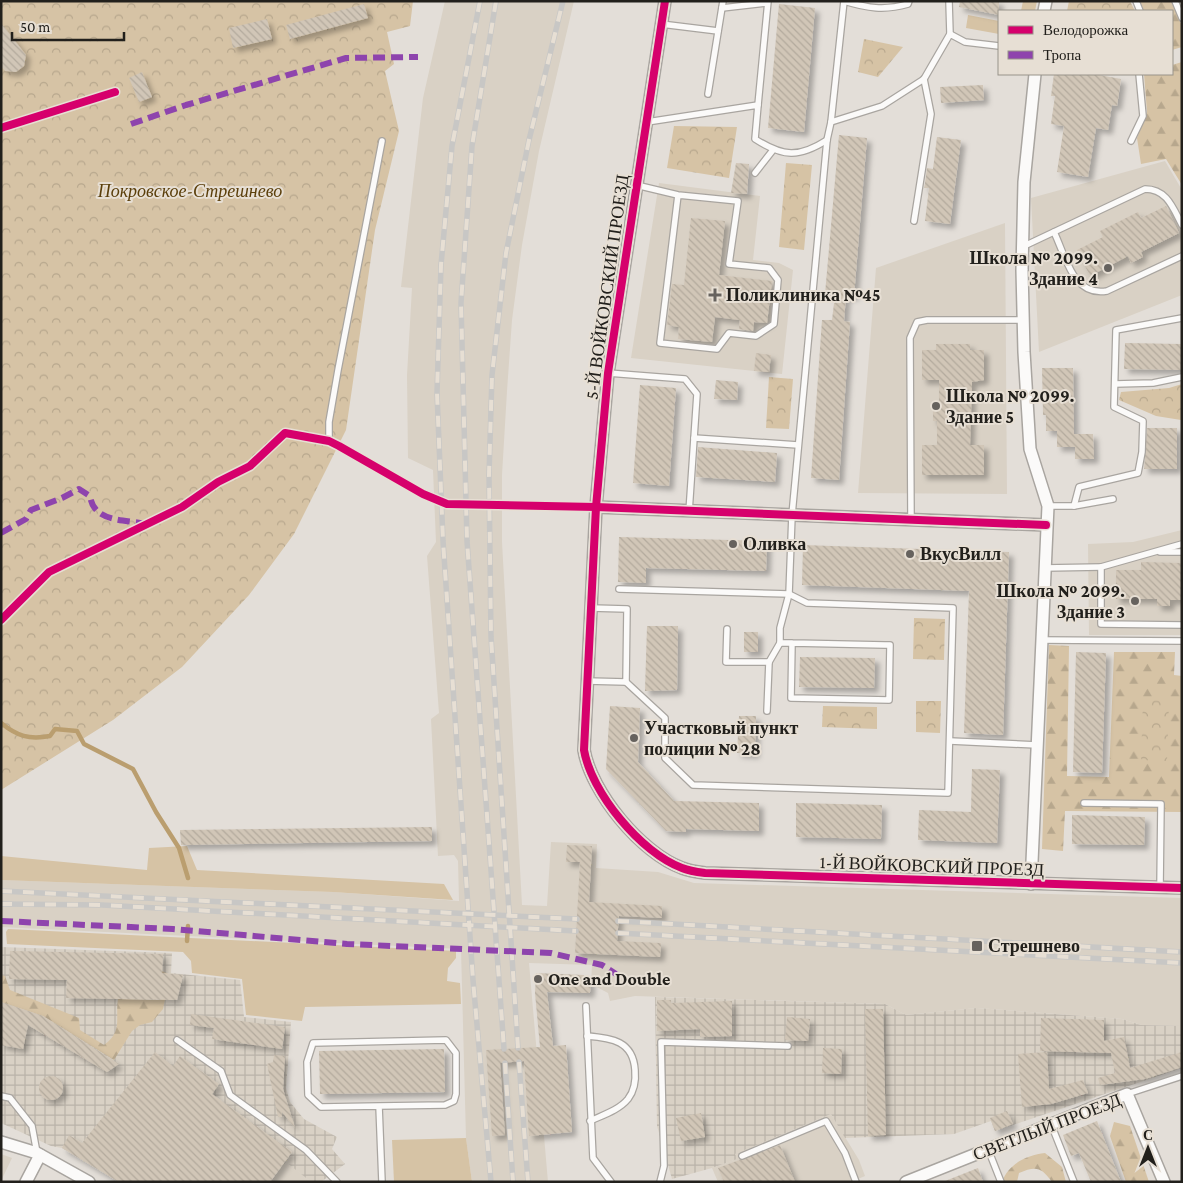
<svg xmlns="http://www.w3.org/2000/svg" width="1183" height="1183" viewBox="0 0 1183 1183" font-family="'Crimson Pro',serif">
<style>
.built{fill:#d9d1c5}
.industrial{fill:url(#industrial-grid)}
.grass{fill:#d6c3a5}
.forest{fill:url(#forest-firs)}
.park{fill:url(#park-crowns)}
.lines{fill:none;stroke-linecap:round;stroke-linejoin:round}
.stream{stroke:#ba9e6f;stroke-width:4.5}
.building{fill:url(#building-back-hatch);filter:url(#shadow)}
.service-casing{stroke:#a9a5a0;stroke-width:8}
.minor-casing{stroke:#a9a5a0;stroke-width:14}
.service{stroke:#fbfaf9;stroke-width:5.5}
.minor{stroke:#fbfaf9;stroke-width:11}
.rail-casing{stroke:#c8c7c5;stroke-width:5.5}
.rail{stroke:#e7dfd4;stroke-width:4;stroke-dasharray:11;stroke-linecap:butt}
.quiet{stroke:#8e44ad;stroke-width:6;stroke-dasharray:12 6;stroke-linecap:butt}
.cycleway-casing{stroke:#e7dfd4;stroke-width:11}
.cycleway{stroke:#d6006c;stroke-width:8}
.poi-dot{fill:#66625e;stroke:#e7dfd4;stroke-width:2}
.labels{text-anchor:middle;stroke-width:4;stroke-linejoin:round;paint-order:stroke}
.park-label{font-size:18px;font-style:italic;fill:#5b3f0b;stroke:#e7dfd4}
.poi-label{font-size:18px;font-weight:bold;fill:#22201c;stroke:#e7dfd4;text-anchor:start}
.street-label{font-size:18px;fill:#22201c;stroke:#e7dfd4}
</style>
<defs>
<pattern id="industrial-grid" width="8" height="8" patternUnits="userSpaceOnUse" patternTransform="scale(1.25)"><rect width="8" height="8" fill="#d9d1c5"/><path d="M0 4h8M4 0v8" fill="none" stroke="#bab3a9"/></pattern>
<pattern id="forest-firs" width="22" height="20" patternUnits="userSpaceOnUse" patternTransform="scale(1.25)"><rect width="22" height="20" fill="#d6c3a5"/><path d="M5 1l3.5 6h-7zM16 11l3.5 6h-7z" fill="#b7a78d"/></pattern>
<pattern id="park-crowns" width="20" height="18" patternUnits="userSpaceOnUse" patternTransform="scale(1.25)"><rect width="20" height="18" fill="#d6c3a5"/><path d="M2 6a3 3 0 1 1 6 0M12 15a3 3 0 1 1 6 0" fill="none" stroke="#b7a78d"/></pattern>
<pattern id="building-back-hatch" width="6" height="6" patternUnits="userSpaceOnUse" patternTransform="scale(1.25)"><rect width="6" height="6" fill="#d1c6b7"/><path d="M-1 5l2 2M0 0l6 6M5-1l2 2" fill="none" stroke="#b3aa9d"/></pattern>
<filter id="shadow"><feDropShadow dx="4.5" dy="4.5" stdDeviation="2.5" flood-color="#0004"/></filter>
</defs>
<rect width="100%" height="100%" fill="#e3ded8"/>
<g class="built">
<polygon points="445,1 574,1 539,151 522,245 512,320 507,391 502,475 502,542 522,905 547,906 551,842 597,844 596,868 658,872 694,883 1182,898 1182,1026 1141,1025 1122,1019 977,1008 906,1015 885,1004 635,996 610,1001 608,993 591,984 592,965 529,963 548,1182 472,1182 466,1138 461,949 1,927 1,880 333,892 459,901 458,861 454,855 438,856 431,719 439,713 427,556 436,542 433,470 408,458 407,375 412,288 401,287 423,98"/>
<polygon points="1165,161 1182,190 1182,295 1039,352 1031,198"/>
<polygon points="659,183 760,196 753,260 779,263 793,270 782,374 631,358"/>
<polygon points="1005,223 1007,494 858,493 876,268"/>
<polygon points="1182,530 1182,635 1089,635 1088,544 1133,542"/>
<polygon points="831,1114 859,1160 865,1176 851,1182 718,1182 712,1168 736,1159 734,1154"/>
<polygon points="1,1154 12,1158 1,1181"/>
<polygon points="286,1161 311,1182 270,1182"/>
</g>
<g class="industrial">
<polygon points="1,947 172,953 171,973 240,980 244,1017 291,1022 286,1088 290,1102 304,1119 337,1137 332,1149 345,1164 321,1182 311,1182 286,1162 275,1175 119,1182 62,1148 51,1146 1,1123"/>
<polygon points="655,997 885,1004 906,1015 977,1008 1122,1019 1141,1025 1182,1026 1182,1068 995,1131 991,1121 954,1134 845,1138 831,1114 735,1154 737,1159 712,1168 672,1179 657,1126"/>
</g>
<g class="grass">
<polygon points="1023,1 1037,1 1035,11 1021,11"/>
<polygon points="968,15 999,21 999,34 966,28"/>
<polygon points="187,846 197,870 444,884 453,900 333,892 1,880 1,856 147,870 149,848"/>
<polygon points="8,929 456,951 456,958 448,968 447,981 460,983 461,1004 305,1007 302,1021 246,1015 242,979 192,973 191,961 183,952 7,944 6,932"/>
<polygon points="466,1138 472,1182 394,1182 392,1140"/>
</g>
<g class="forest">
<polygon points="1140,1 1171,1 1182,26 1182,47 1172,50 1172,11 1144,11"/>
<polygon points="1182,62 1182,185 1166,159 1141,164 1137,138 1147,112 1144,74 1172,74 1172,65"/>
<polygon points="1049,645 1069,646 1067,776 1109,777 1114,652 1175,652 1174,675 1182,676 1182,812 1065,811 1063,851 1042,849"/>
<path d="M162,971L170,975L163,1009L152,1022L140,1025L132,1031L114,1060L43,1016L1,1002V975L5,976L10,990L79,1018L80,1030L104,1045C123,1031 115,1019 118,999L161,1000Z"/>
<polygon points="1114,1122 1130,1126 1149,1182 1126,1182 1110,1136"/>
<path d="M1045,1153L1062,1167L1066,1182H1052C1041,1167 1036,1166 1019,1173L1017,1182H1002C1008,1164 1027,1155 1045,1153Z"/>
</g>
<g class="park">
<polygon points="1,1 413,1 410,26 387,32 394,64 385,71 399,131 375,230 346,430 294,534 249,595 182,667 113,720 1,790"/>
<polygon points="1069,1 1130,1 1135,11 1067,11"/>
<polygon points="864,39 903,47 878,77 858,72"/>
<polygon points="674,126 737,127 729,178 667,168"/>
<polygon points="786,163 812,165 804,250 779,247"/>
<polygon points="769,377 793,379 789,429 766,428"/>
<polygon points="1182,384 1181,420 1156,416 1119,400 1121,392 1169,388"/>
<polygon points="914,618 945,619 944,660 913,659"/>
<polygon points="1143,700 1169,701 1167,761 1141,760"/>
<polygon points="916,701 941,701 940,733 916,732"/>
<polygon points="823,706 877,707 877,729 822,727"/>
</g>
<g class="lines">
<g class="stream">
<path d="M1,723C17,736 29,740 50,736L55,729L77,731L84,744L133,769L156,812L179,848L188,878"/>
<polyline points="187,941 188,926"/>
</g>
</g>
<g class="building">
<polygon points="960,1 999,1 999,15 959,7"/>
<polygon points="364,4 368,18 290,39 286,25"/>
<polygon points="779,4 815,8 804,132 768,128"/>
<polygon points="267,19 272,39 233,48 229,28"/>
<polygon points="1,23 26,55 24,66 16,72 5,71 1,66"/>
<polygon points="142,72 152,97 139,102 129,78"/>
<polygon points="1054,74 1094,74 1121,79 1117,106 1112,105 1108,130 1096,128 1088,177 1057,172 1064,126 1051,124 1055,96 1051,96"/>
<polygon points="983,85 984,100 941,103 940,87"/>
<polygon points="839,135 867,138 854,296 846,296 844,321 850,322 839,480 811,478 822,320 832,320 835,295 825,294"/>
<polygon points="937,137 961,140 950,224 925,221 929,188 924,188 925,183 927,168 933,169"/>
<polygon points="736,163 749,164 747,194 731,193"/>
<polygon points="1166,206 1179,233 1141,252 1143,257 1131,263 1128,256 1090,276 1077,250 1103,237 1100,231 1138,212 1141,218"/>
<polygon points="691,218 725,221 719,275 772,281 767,323 754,322 753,331 739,329 740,320 715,317 712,342 678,339 679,327 667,325 672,284 684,285"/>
<polygon points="1125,343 1182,344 1182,370 1124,369"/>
<polygon points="936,344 970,344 970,350 984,350 984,380 972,382 970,445 984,445 984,475 922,475 922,445 937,445 937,421 933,421 933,404 939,404 939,380 922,380 922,350 936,350"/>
<polygon points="756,353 771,355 769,372 754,371"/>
<polygon points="1042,368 1073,368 1074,434 1093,434 1094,459 1075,459 1075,447 1057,447 1057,431 1046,431 1046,415 1043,415"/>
<polygon points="716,380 738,382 737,400 714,399"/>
<polygon points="640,385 676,388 669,486 633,483"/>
<polygon points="1147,428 1177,428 1177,469 1144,469"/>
<polygon points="698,447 777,453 775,482 696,477"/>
<polygon points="619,537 767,541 766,571 646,568 646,583 618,582"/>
<polygon points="803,545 1009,552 1003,735 964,733 969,591 802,585"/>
<polygon points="1141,562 1182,563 1182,600 1170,600 1170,606 1157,606 1157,599 1116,599 1116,570 1141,570"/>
<polygon points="647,626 678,626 677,690 645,691"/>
<rect x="744" y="632" width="14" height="20"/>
<polygon points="1076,652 1106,653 1102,773 1073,772"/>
<polygon points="800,657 875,658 874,688 799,687"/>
<polygon points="610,706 640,708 638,762 674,801 759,803 759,831 686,829 686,832 666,831 606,769"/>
<polygon points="739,716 756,716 755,754 737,753"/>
<polygon points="972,769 1000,770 997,843 918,840 919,810 971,812"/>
<polygon points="796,803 882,805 881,839 796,837"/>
<polygon points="1072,815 1145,817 1144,845 1072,844"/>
<polygon points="432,827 432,841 181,845 180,830"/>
<polygon points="567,845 592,846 589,902 662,906 662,918 619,916 617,941 661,943 660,957 575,953 580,862 566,862"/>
<polygon points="10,951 163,954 162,973 183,975 177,1000 66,998 67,980 9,979"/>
<polygon points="536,973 584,975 584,978 591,978 590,993 547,992 553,1046 566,1045 572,1132 529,1136 524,1061 500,1063 505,1135 492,1136 486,1050 540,1047 535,993"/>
<polygon points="657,1000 671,1000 671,1003 732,1001 732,1036 700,1037 700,1029 657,1031"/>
<polygon points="1,1002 43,1016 119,1064 107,1072 28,1025 23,1049 1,1045"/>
<polygon points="865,1009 883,1009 886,1135 868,1136"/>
<polygon points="191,1014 285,1027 282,1049 212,1039 214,1028 190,1025"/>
<polygon points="787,1017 810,1019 808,1041 785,1040"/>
<polygon points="1041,1018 1104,1020 1104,1041 1124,1037 1130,1068 1182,1052 1182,1067 1145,1079 1100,1085 1098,1078 1115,1073 1111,1053 1040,1051"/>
<polygon points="823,1048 842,1049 841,1074 822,1073"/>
<polygon points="444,1049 445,1092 320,1094 319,1051"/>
<polygon points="155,1052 173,1066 180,1056 219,1084 212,1094 292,1152 270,1182 119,1182 62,1148 69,1135 82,1143"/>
<polygon points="1047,1052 1049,1089 1083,1080 1088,1093 1051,1104 1022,1107 1018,1054"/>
<polygon points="274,1055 285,1056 283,1089 295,1128 282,1112 282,1117 278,1117 267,1064 273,1062"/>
<circle cx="51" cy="1088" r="12"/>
<polygon points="1007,1111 1013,1124 995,1131 990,1118"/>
<polygon points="701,1113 705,1137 681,1141 676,1118"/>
<polygon points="1097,1121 1121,1182 1091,1182 1079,1153 1071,1156 1063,1135"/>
<polygon points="780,1145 795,1182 724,1182 718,1168"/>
<polygon points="978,1168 983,1182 945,1182 945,1181"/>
</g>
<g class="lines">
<defs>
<g id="service">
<polyline points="949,1 950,34"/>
<polyline points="1136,1 1140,11"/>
<polyline points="1175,1 1182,18"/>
<polyline points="722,8 767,3"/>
<polyline points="661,24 718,31"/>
<polyline points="708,94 723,1"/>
<polyline points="758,105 768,1"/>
<path d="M647,122L758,105L755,139C783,157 799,158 827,140"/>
<polyline points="831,122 882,106 924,79 950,34 965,42 999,46"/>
<polyline points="382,141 338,370 329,422 329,441 423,494 447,504 596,507"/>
<polyline points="1131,141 1143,116 1139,74"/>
<polyline points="755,173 773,150"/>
<polyline points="636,185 678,195 738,201 729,264 769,268 778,280 774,324 756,336 729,333 717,349 660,343 678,195"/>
<polyline points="914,221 931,114 924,79"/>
<path d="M1054,232C1066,257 1073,297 1107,291L1182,256"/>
<path d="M1022,247L1145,189C1167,189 1173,208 1182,225"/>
<polyline points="608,373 685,379 697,394 689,512"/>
<polyline points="1115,384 1153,383 1182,377"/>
<polyline points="694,438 798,445"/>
<polyline points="1048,506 1074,506 1113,499"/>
<polyline points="1074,506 1079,487 1138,473 1142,452 1143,421 1114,407 1116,330 1182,318"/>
<polyline points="911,520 910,338 917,322 927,320 1023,320"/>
<polyline points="1182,544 1101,567 1101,624 1182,625"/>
<polyline points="1160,552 1182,552"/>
<polyline points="1044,568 1101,567"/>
<polyline points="619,589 789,594 807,603 953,608 948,793 693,785 665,758 665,718 626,682"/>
<polyline points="727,629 726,662 769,662"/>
<polyline points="1041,640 1182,641"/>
<polyline points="780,643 792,643 885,645 890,645 889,700 791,698 792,643"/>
<polyline points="587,681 626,682 627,609 591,608"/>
<path d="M767,711L769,662L780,643V628L789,594L792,515L827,140L831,122L844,1C867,8 884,11 908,4L909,1"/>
<polyline points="950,741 1037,745"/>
<polyline points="1084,803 1161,804 1160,887"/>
<polyline points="586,1006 593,1158 611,1182"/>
<path d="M587,1036C612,1038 633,1041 635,1070C636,1081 635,1090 628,1099C619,1110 603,1115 590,1121"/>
<polyline points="177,1040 221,1071 230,1095 306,1150 337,1182"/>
<polyline points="1127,1094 1182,1076"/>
<polyline points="1,1096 10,1098 32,1126 37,1153"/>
<polyline points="379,1106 321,1107 308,1095 307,1062 313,1043 446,1040 456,1053 456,1094 454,1101 445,1105 379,1106 382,1182"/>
<polyline points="1051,1124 1074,1182"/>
<polyline points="988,1149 1001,1182"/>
<polyline points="742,1156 826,1121 845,1153 856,1182"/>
<polyline points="660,1182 664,1166 661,1042 788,1046"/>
</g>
<g id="minor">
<path d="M665,1L608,373L596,507L584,750C591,792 641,853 682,868C689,871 697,872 705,873L1182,888"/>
<polyline points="1044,11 1046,1"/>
<polyline points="596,507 1046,525"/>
<polyline points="1031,884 1048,506 1030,449 1024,352 1022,270 1024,182 1035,74"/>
<polyline points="1,1142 37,1153 89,1182"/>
<polyline points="26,1182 40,1155"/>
<polyline points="906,1182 1127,1094 1164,1182"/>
</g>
</defs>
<use href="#service" class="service-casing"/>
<use href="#minor" class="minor-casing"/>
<use href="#service" class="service"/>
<use href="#minor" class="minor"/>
<defs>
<g id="rail">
<polyline points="480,1 452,146 441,265 437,393 443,541 473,980 491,1182"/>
<polyline points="496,1 472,146 461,303 467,541 504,1049"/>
<polyline points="1,891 577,919"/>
<polyline points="1,904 102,905 576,931"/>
<polyline points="618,921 1182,952"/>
<polyline points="618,933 1182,963"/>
<polyline points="518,1048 491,637 489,475 492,375 506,253 529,140 563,1"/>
<polyline points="519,1062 528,1182"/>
<polyline points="505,1063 513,1182"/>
</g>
</defs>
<use href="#rail" class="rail-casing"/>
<use href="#rail" class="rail"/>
<g class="quiet">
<polyline points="131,124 186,105 346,58 418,57"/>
<path d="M1,533L26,519L31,510L62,498L79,489L90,496C94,523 124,519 146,524"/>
<polyline points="1,921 173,929 347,944 551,953 602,965 616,974"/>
</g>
<defs>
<g id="cycleway">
<path d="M665,1L608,373L596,507L584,750C591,792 641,853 682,868C689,871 697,872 705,873L1182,888"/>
<polyline points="1,128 115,92"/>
<polyline points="1,620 49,572 182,507 218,482 250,466 285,433 329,441 339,446 423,494 447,504 596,507 1046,525"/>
</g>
</defs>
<use href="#cycleway" class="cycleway-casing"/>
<use href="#cycleway" class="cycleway"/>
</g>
<g class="poi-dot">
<circle cx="1108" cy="268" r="5"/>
<path d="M712.5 287.5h5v5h5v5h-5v5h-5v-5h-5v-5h5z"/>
<circle cx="936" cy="406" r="5"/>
<circle cx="733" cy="544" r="5"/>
<circle cx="910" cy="554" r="5"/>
<circle cx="1135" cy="601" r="5"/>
<circle cx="634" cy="738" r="5"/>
<rect x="971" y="940" width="12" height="12" rx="2.5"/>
<circle cx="538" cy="979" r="5"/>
</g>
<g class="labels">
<g class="park-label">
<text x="190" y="197">Покровское-Стрешнево</text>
</g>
<g class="poi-label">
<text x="1098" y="264" text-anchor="end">Школа № 2099.<tspan x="1098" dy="21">Здание 4</tspan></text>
<text x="726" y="301">Поликлиника №45</text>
<text x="946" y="402">Школа № 2099.<tspan x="946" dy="21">Здание 5</tspan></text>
<text x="743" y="550">Оливка</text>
<text x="920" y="560">ВкусВилл</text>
<text x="1125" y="597" text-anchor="end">Школа № 2099.<tspan x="1125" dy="21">Здание 3</tspan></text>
<text x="644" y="734">Участковый пункт<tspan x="644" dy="21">полиции № 28</tspan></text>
<text x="988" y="952">Стрешнево</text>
<text x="548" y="985">One and Double</text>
</g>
<g class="street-label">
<text transform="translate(607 287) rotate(-82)" y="6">5-Й ВОЙКОВСКИЙ ПРОЕЗД</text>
<text transform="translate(932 866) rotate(2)" y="6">1-Й ВОЙКОВСКИЙ ПРОЕЗД</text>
<text transform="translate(1047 1127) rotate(-21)" y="6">СВЕТЛЫЙ ПРОЕЗД</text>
</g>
</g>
<rect width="1183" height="1183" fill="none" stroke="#22201c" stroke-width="5"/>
<rect x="998" y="10" width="175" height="65" fill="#e7dfd4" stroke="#98938a"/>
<rect x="1008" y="26" width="25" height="8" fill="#d6006c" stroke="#98938a"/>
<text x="1043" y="35" font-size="15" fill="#22201c">Велодорожка</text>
<rect x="1008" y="51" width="25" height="8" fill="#8e44ad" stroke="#98938a"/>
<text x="1043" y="60" font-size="15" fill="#22201c">Тропа</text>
<g transform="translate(1148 1148)" stroke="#e7dfd4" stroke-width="4" paint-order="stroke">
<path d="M0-4L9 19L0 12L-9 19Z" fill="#22201c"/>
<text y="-8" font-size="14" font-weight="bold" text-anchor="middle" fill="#22201c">С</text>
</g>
<path d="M12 32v8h112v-8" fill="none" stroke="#22201c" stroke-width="2.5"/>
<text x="20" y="32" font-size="15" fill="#22201c" stroke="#e7dfd4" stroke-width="4" paint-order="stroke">50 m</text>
</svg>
